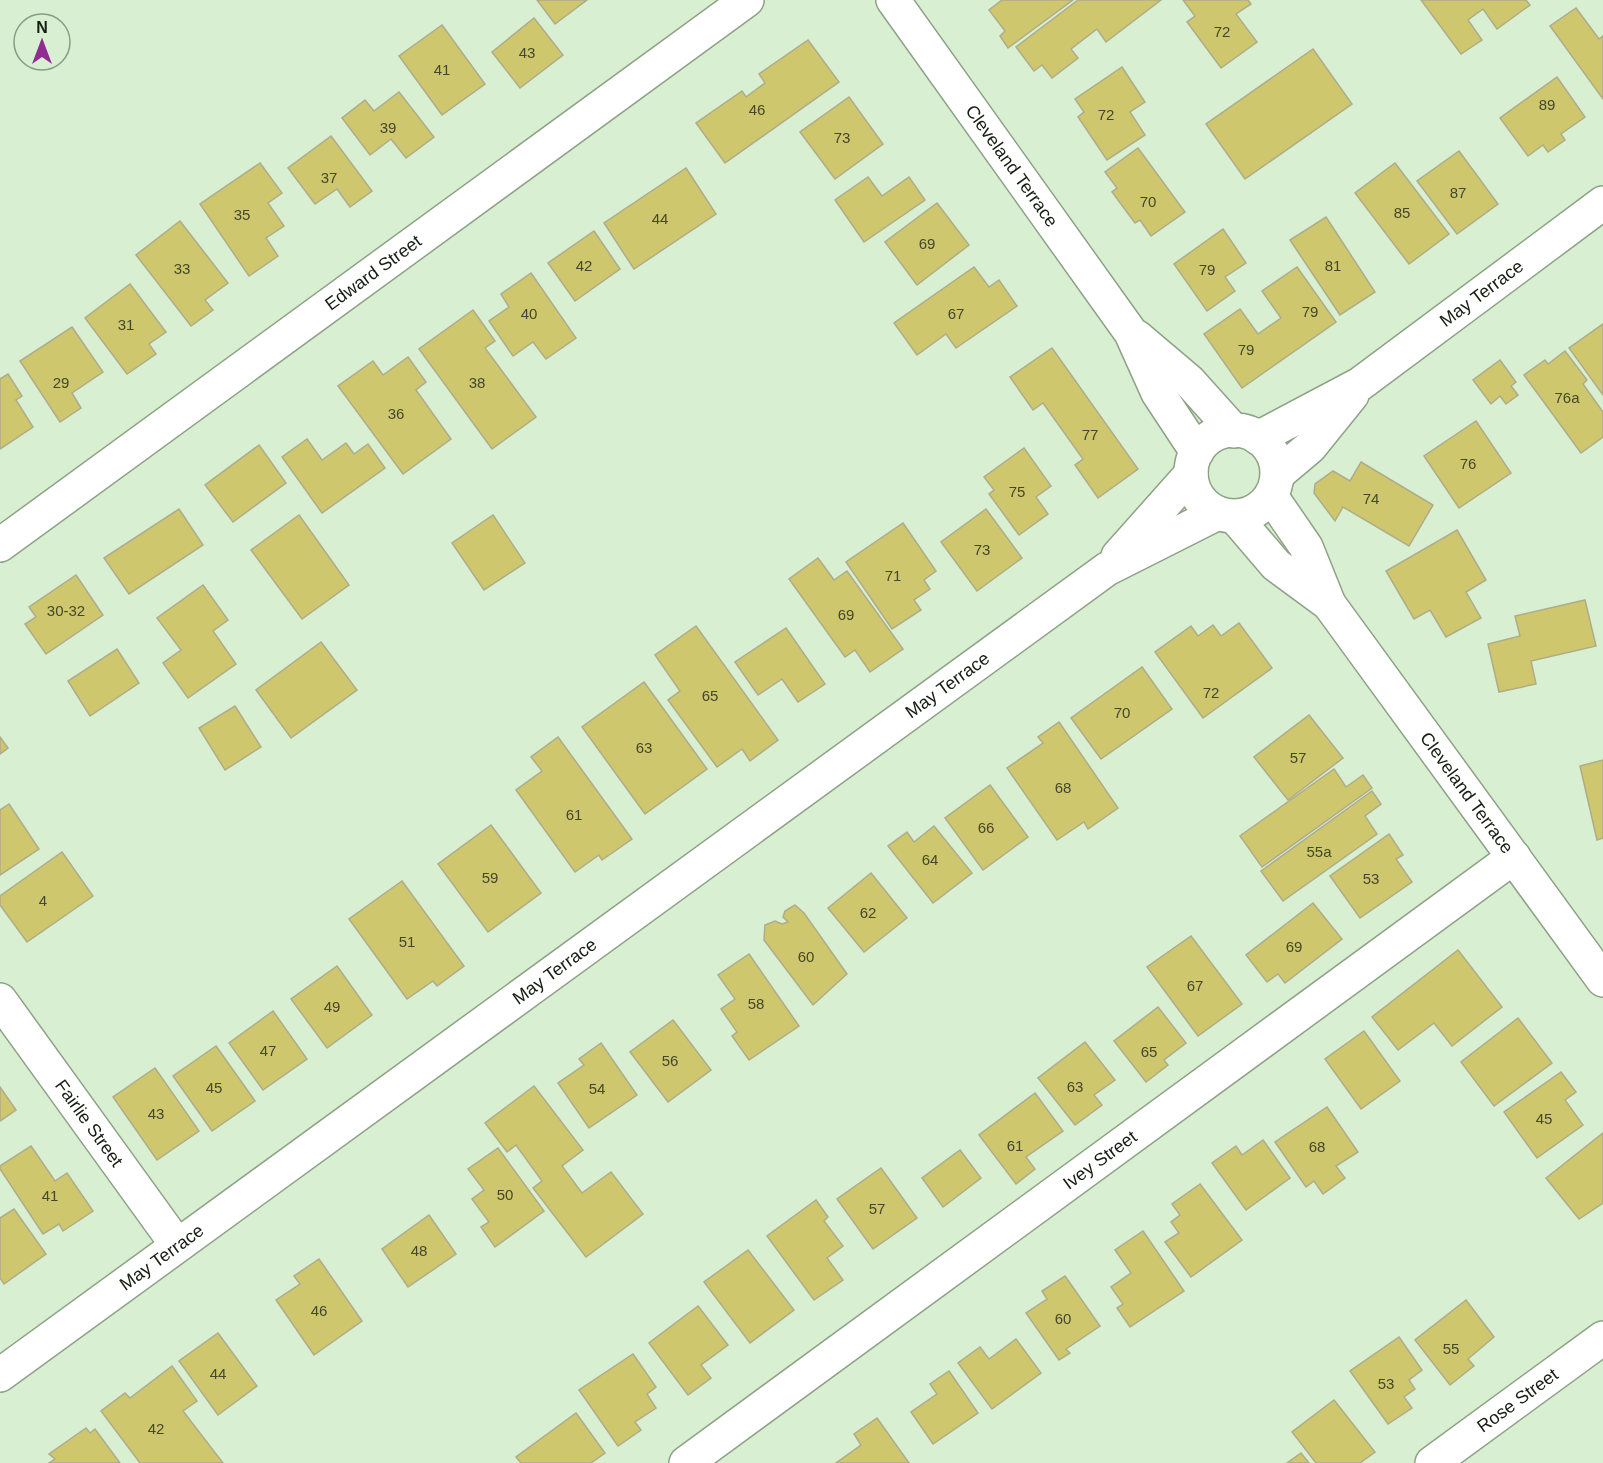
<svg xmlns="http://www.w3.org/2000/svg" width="1603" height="1463" viewBox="0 0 1603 1463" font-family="Arial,sans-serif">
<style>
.building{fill:#cfc76e;stroke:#aeac8a;stroke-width:1.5}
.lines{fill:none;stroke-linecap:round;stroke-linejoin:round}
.street-casing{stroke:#8da286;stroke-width:36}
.secondary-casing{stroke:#8da286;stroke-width:36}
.street{stroke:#fff;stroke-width:33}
.secondary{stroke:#fff;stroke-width:33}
.labels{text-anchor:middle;stroke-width:4.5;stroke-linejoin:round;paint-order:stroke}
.number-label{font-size:15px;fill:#44482a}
.street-label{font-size:18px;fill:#161e13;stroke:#d8efd1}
</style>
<rect width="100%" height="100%" fill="#d8efd1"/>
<g class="building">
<polygon points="537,0 587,0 555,24"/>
<polygon points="1002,0 1073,0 1008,48 1000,36 1005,31 989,10"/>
<polygon points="1078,0 1161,0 1106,42 1097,29 1071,49 1078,58 1052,78 1042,65 1034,71 1016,47"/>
<polygon points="1183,0 1248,0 1251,4 1236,14 1257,42 1221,68 1187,22 1195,16"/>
<polygon points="1421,0 1526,0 1530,5 1497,29 1483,9 1468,20 1482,40 1461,54"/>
<polygon points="1576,8 1599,39 1603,36 1603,99 1550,26"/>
<polygon points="534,18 563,55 520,88 492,52"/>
<polygon points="442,25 485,84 442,115 399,56"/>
<polygon points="808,40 839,82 725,163 696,123 742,91 746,97 765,83 759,74"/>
<polygon points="1313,49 1352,104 1245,179 1206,124"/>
<polygon points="1122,67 1145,102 1130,112 1145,135 1107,160 1078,117 1084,112 1075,99"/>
<polygon points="1557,77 1585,117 1561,134 1565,140 1548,152 1543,145 1528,156 1500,118"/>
<polygon points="399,92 434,137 406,158 391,139 370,155 342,118 365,100 374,111"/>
<polygon points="849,97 883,144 835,179 800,132"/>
<polygon points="331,136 372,191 350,207 337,189 315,204 288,168"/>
<polygon points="1138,148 1185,212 1151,236 1140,220 1135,223 1112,192 1117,188 1105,172"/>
<polygon points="1459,151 1498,204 1457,234 1417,181"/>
<polygon points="260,163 282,193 268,203 284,226 266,238 278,256 249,276 200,204"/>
<polygon points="1395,163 1449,234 1409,264 1355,193"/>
<polygon points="686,168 716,214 634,269 604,223"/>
<polygon points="868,177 882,196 909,177 925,200 864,242 835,200"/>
<polygon points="937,203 969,245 917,285 885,242"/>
<polygon points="1326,217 1375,292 1340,315 1290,240"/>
<polygon points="180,221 228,283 205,300 213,310 191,326 136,255"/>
<polygon points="1223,229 1246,263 1225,277 1235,291 1207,311 1174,264"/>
<polygon points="594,231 620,269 575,301 548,263"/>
<polygon points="974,267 989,287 999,280 1017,306 956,348 946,334 917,355 894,323"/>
<polygon points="1297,267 1336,322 1242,388 1204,334 1240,309 1258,334 1281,318 1262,291"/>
<polygon points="531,273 576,338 546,359 533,342 513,356 489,321 509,307 501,294"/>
<polygon points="130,284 166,332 149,344 156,354 127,374 85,318"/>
<polygon points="473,310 495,341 485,348 536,417 492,449 419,349"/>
<polygon points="1603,324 1603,395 1569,348"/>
<polygon points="72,327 103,372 72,393 81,408 60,422 20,361"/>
<polygon points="1052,348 1138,469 1098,498 1075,465 1083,459 1043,403 1033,410 1010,377"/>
<polygon points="1565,351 1587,380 1583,384 1603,412 1603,437 1581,453 1524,375 1545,360 1548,364"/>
<polygon points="408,357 426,382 416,390 451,439 403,474 338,386 373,361 383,375"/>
<polygon points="1500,360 1516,382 1511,386 1518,395 1506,404 1500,396 1491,404 1473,380"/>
<polygon points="8,374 22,396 16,400 33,427 0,449 0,379"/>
<polygon points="1476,421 1511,473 1459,508 1424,456"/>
<polygon points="307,439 322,460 346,443 354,454 368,444 385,468 322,513 282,457"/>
<polygon points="259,445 286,483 233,522 205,485"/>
<polygon points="1024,448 1051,486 1036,497 1048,514 1019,535 989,494 994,490 984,477"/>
<polygon points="1361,462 1433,505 1409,546 1343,507 1335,521 1314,493 1315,484 1333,471 1350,481"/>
<polygon points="179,509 203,545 129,594 104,558"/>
<polygon points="986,509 1022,558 977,591 941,542"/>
<polygon points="299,515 349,585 302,619 251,550"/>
<polygon points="493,515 525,563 484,590 452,543"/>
<polygon points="903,523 936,571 924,580 930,589 914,600 921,610 892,629 846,562"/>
<polygon points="1457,530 1486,580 1466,592 1481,618 1446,637 1430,610 1414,619 1386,571"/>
<polygon points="818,558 834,580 847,571 903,649 870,672 855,650 845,657 789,579"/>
<polygon points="76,575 103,615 46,654 25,624 36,617 29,607"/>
<polygon points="203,585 228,620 213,631 236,664 188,698 163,663 181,650 157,618"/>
<polygon points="1585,600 1596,646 1531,661 1536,684 1499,692 1488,644 1520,636 1515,616"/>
<polygon points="1239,623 1272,668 1203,718 1155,652 1191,626 1198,636 1213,625 1221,636"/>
<polygon points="696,626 778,740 750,761 742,749 717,767 668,700 680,691 655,655"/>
<polygon points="786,628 825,684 798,702 782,679 758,695 735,662"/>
<polygon points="321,642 357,690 291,738 256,690"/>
<polygon points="117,649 139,683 90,716 68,681"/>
<polygon points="1142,667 1172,709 1101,759 1071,718"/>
<polygon points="644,682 707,769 645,814 582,727"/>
<polygon points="235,706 261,747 225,770 199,728"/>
<polygon points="1309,715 1343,758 1288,800 1254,757"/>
<polygon points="1059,722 1118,808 1088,829 1084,822 1057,840 1007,768 1043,743 1038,737"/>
<polygon points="0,737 8,748 0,754"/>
<polygon points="558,737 632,839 602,860 599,855 575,872 516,790 542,771 531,757"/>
<polygon points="1603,760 1603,838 1597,840 1580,766"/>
<polygon points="1334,769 1346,787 1363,775 1372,788 1262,867 1240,836"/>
<polygon points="990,785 1028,837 983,870 945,818"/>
<polygon points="1372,791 1381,804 1365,816 1377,834 1283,901 1261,871"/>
<polygon points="9,804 39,849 0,875 0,810"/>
<polygon points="491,825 541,893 488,932 438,864"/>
<polygon points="934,826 972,873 933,903 888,846 907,832 914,842"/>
<polygon points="1389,834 1403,855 1396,859 1412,882 1360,918 1330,876"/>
<polygon points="62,852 93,896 27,942 0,905 0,896"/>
<polygon points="871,873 907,918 864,952 828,908"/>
<polygon points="402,881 464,966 437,986 433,981 407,999 349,919"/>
<polygon points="1313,903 1342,939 1285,983 1278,974 1267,982 1246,955"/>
<polygon points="795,905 804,913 847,974 813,1005 764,940 765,925 775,921 782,924 788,922 783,917 785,911"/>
<polygon points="1191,936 1242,1004 1198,1036 1147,967"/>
<polygon points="1458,950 1502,1007 1452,1046 1434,1023 1398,1050 1372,1017"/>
<polygon points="749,954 799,1026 749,1060 732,1036 737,1032 721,1009 735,999 718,975"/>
<polygon points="337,966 372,1015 327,1048 291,999"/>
<polygon points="1158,1007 1186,1043 1164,1060 1168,1065 1146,1082 1114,1041"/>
<polygon points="273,1011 307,1059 263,1090 229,1043"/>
<polygon points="1518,1018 1552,1063 1494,1106 1461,1062"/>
<polygon points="673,1020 711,1070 668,1102 630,1052"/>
<polygon points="1364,1031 1400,1081 1361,1109 1325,1059"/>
<polygon points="1085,1042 1115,1080 1094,1095 1102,1105 1075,1125 1038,1078"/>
<polygon points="601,1043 637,1095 589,1128 558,1083 584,1065 579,1059"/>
<polygon points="216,1046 255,1101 212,1131 173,1076"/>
<polygon points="155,1068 199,1131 157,1160 113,1097"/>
<polygon points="1561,1072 1576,1092 1565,1100 1583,1125 1537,1158 1504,1112"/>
<polygon points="534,1086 583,1150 562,1166 582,1193 611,1172 643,1214 586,1257 533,1188 542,1181 516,1145 507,1152 485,1123"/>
<polygon points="0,1087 16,1110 0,1121"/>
<polygon points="1035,1093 1063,1131 1026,1157 1035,1169 1016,1184 979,1135"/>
<polygon points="1327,1107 1358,1152 1336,1166 1345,1178 1323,1194 1314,1181 1306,1187 1275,1142"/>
<polygon points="1603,1133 1603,1203 1579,1219 1546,1178"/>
<polygon points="1263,1140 1290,1178 1246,1210 1212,1163 1236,1146 1242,1155"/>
<polygon points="31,1146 55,1181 67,1173 93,1211 63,1231 59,1224 43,1234 0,1169 0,1166"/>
<polygon points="498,1148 544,1211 495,1247 481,1227 489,1222 472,1199 484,1190 468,1169"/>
<polygon points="960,1150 981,1178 943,1207 922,1178"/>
<polygon points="881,1168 917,1218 873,1249 837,1199"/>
<polygon points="1200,1184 1242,1240 1191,1277 1165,1242 1179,1233 1171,1222 1180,1215 1172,1204"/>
<polygon points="816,1200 828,1217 824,1221 843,1246 827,1258 843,1280 814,1300 767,1236"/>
<polygon points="14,1209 46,1254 4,1284 0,1278 0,1218"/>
<polygon points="429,1215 456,1254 408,1287 382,1249"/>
<polygon points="1143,1231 1184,1291 1130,1327 1117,1308 1123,1304 1111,1287 1131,1273 1115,1250"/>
<polygon points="748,1250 794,1310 750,1343 704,1282"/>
<polygon points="319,1259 362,1321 314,1355 276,1300 300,1284 294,1276"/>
<polygon points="1065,1276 1100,1326 1066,1349 1070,1353 1059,1360 1026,1313 1047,1299 1042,1291"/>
<polygon points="1466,1300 1494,1337 1468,1359 1474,1366 1450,1385 1415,1340"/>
<polygon points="698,1306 728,1345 701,1365 711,1378 688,1395 649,1343"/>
<polygon points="218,1333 257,1386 218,1415 179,1361"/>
<polygon points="1399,1337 1422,1370 1409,1380 1415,1389 1404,1397 1412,1408 1388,1424 1350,1371"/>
<polygon points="1016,1339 1041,1373 992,1409 958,1363 980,1347 989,1359"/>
<polygon points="633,1354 656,1387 647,1394 656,1408 635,1422 641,1430 618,1446 579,1390"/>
<polygon points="172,1366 197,1401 183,1411 223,1463 140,1463 101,1411 125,1393 130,1398"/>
<polygon points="949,1371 978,1413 933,1444 911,1412 937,1394 930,1384"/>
<polygon points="1334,1400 1375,1452 1360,1463 1316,1463 1292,1432"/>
<polygon points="576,1413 605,1453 591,1463 521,1463 516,1457"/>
<polygon points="877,1418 909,1463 836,1463 861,1445 854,1434"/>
<polygon points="86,1428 90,1433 95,1429 120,1463 49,1463 55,1459 49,1454"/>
<polygon points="1301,1453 1309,1463 1287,1463"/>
</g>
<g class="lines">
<defs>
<g id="street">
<path id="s1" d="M893,0L1131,333L1158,393L1197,452"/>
<polyline points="1137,337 1189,381 1234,431"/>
<path id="s2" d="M1271,496L1306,547L1329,604L1603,980"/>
<polyline points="1235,517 1276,565 1329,604"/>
<path id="s3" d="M0,545L747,0"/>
<path id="s4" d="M0,1000L177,1245"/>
<path id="s5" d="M686,1463L1514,857"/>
<path id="s6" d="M1432,1463L1603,1338"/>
</g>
<g id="secondary">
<circle cx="1234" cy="473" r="43"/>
<path id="s7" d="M1258,438L1360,384L1603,203"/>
<polyline points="1278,474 1310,447 1352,395"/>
<polyline points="1118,556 1191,474"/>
<path id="s8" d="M0,1375L1107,569L1218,513"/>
</g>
</defs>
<use href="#street" class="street-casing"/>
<use href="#secondary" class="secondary-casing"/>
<use href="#street" class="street"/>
<use href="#secondary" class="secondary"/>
</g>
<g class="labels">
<g class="number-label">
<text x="1222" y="37">72</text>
<text x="527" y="58">43</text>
<text x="442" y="75">41</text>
<text x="1547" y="110">89</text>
<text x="757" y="115">46</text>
<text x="1106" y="120">72</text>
<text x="388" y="133">39</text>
<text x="842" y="143">73</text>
<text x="329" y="183">37</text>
<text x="1458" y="198">87</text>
<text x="1148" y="207">70</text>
<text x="1402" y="218">85</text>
<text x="242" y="220">35</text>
<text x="660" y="224">44</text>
<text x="927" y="249">69</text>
<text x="584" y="271">42</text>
<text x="1333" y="271">81</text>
<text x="182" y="274">33</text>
<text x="1207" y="275">79</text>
<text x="1310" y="317">79</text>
<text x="529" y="319">40</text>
<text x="956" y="319">67</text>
<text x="126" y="330">31</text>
<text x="1246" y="355">79</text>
<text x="61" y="388">29</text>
<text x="477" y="388">38</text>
<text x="1567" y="403">76a</text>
<text x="396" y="419">36</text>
<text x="1090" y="440">77</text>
<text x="1468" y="469">76</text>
<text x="1017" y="497">75</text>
<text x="1371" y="504">74</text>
<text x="982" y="555">73</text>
<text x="893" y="581">71</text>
<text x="66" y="616">30-32</text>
<text x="846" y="620">69</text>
<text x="1211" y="698">72</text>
<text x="710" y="701">65</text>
<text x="1122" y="718">70</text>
<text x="644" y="753">63</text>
<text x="1298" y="763">57</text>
<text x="1063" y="793">68</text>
<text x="574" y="820">61</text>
<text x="986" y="833">66</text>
<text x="1319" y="857">55a</text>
<text x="930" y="865">64</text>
<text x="490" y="883">59</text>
<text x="1371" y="884">53</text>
<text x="43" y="906">4</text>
<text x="868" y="918">62</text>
<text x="407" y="947">51</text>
<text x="1294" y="952">69</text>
<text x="806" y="962">60</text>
<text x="1195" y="991">67</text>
<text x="756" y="1009">58</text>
<text x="332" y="1012">49</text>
<text x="268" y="1056">47</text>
<text x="1149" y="1057">65</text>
<text x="670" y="1066">56</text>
<text x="1075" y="1092">63</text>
<text x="214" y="1093">45</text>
<text x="597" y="1094">54</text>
<text x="156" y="1119">43</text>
<text x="1544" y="1124">45</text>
<text x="1015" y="1151">61</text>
<text x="1317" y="1152">68</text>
<text x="505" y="1200">50</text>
<text x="50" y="1201">41</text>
<text x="877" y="1214">57</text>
<text x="419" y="1256">48</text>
<text x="319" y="1316">46</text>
<text x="1063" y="1324">60</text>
<text x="1451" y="1354">55</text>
<text x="218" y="1379">44</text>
<text x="1386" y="1389">53</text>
<text x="156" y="1434">42</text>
</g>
<g class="street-label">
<text dy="6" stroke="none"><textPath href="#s1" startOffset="204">Cleveland Terrace</textPath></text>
<text dy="6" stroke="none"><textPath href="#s3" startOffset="462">Edward Street</textPath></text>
<text dy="6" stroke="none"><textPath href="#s7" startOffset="267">May Terrace</textPath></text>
<text dy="6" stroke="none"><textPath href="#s8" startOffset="1172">May Terrace</textPath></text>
<text dy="6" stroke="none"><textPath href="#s2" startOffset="357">Cleveland Terrace</textPath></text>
<text dy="6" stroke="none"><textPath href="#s8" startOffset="686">May Terrace</textPath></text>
<text dy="6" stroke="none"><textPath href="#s4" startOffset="152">Fairlie Street</textPath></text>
<text dy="6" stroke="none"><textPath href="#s5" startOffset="513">Ivey Street</textPath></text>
<text dy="6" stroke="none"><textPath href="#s8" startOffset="200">May Terrace</textPath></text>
<text dy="6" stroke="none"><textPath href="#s6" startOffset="106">Rose Street</textPath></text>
</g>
</g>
<g transform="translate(42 42)"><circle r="28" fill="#d8efd1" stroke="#8a9b85" stroke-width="1.5"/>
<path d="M0-4.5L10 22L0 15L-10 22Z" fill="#902c92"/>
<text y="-9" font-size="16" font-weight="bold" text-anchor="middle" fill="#161e13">N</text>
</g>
</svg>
